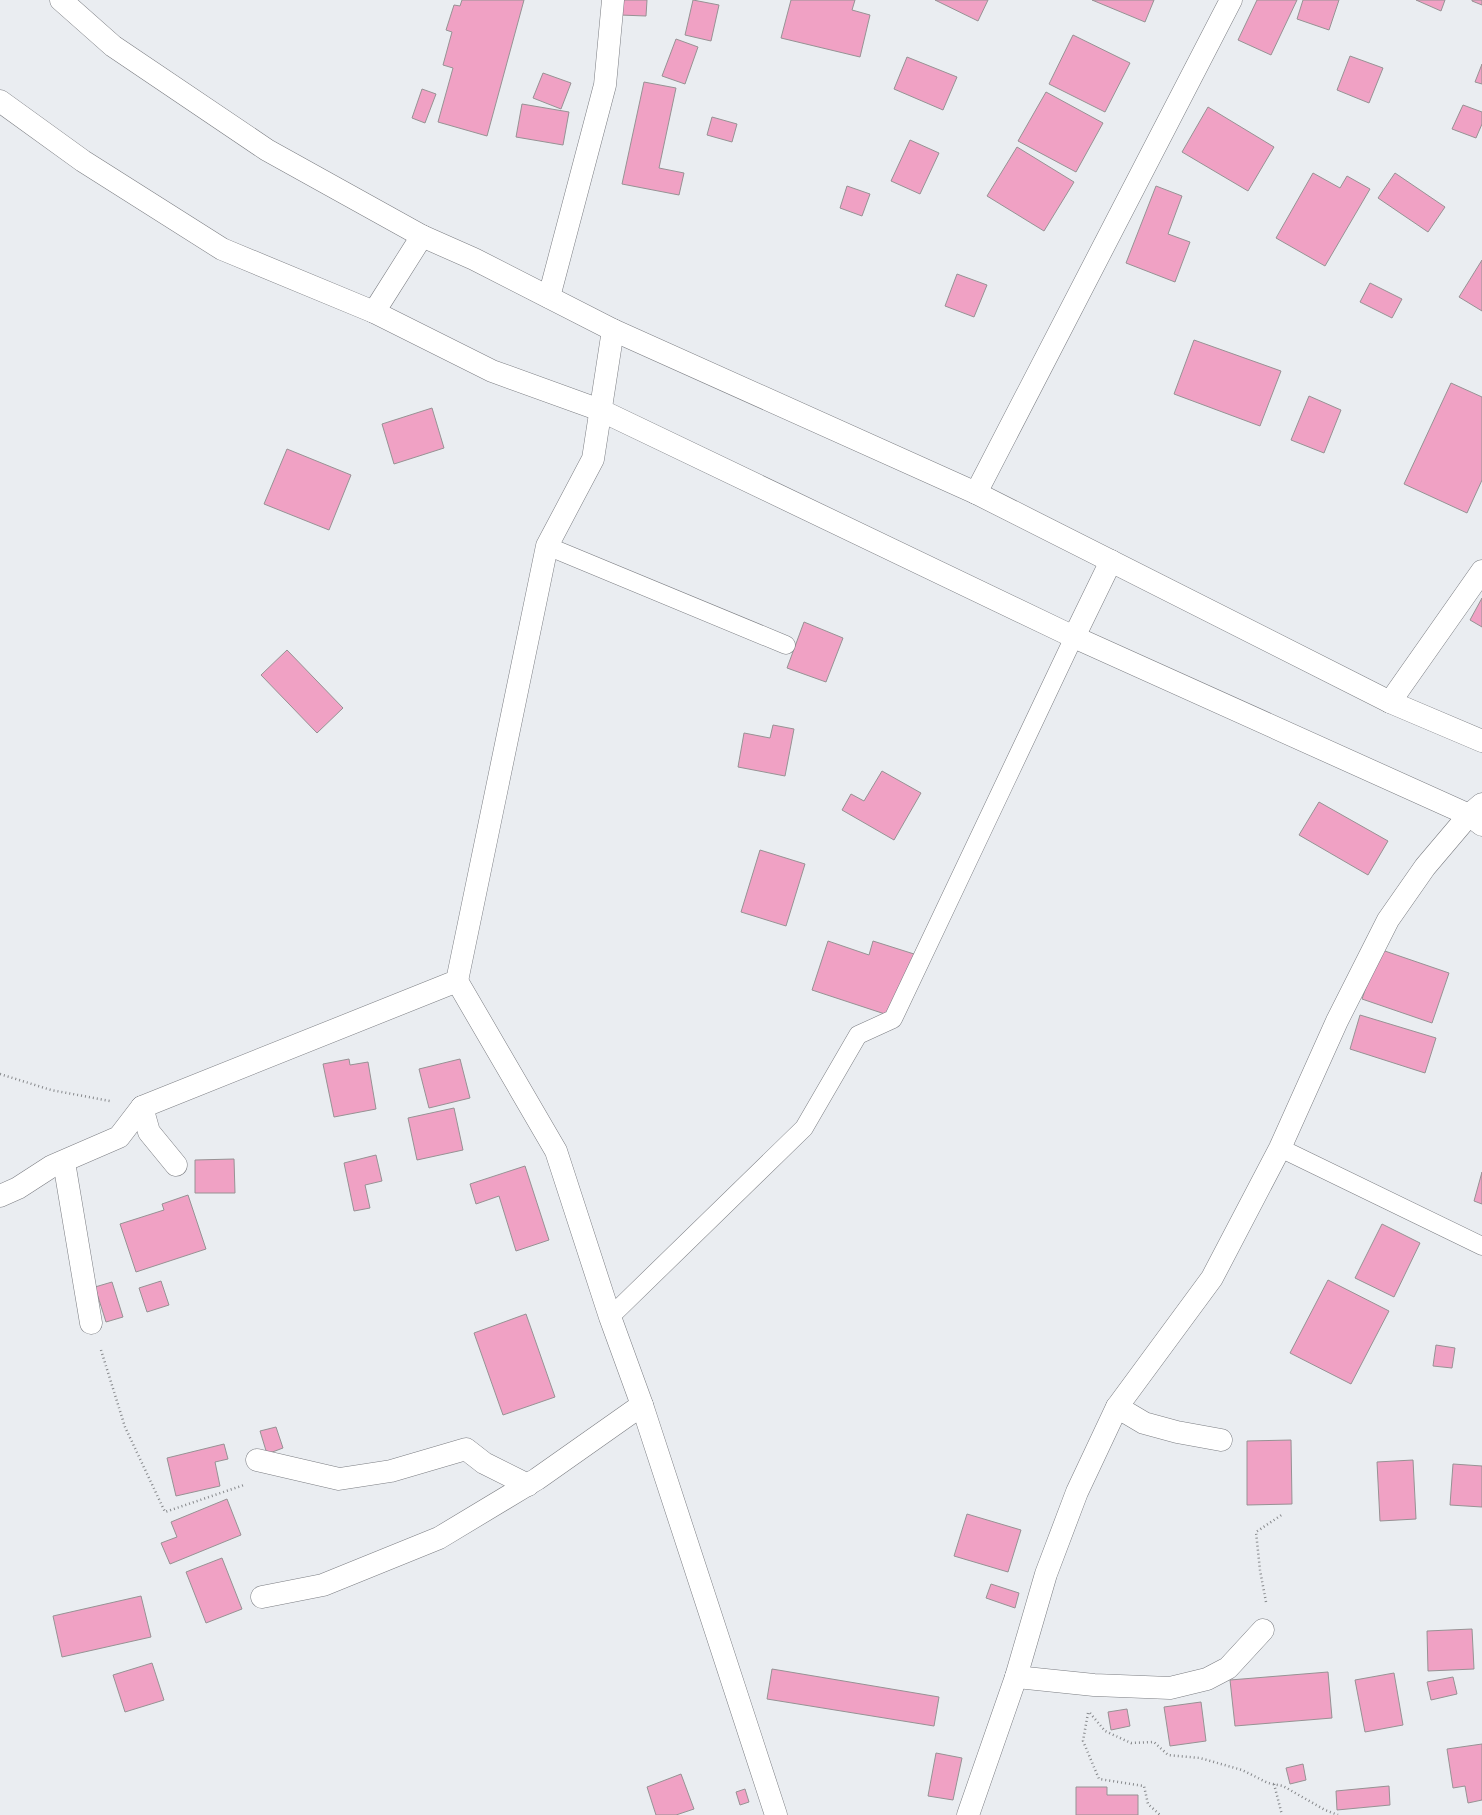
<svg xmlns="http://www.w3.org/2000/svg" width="1482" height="1815" viewBox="0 0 1482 1815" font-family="Helvetica,sans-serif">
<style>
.building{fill:#f0a1c4;stroke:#979294}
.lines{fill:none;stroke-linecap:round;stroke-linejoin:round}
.lane-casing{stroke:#7b7d82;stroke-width:19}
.street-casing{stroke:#7b7d82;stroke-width:23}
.secondary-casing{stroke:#7b7d82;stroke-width:23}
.path{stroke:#87898c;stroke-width:2.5;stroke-dasharray:1 3;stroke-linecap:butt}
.lane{stroke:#fff;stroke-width:18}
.street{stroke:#fff;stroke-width:22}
.secondary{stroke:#fff;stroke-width:22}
</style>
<rect width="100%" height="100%" fill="#eaedf1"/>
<g class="building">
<polygon points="462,0 524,0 487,136 438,122 453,68 443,65 452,32 446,30 454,5 460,6"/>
<polygon points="621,0 647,0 646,16 620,15"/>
<polygon points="693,0 719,5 711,41 685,35"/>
<polygon points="791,0 855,0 852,10 870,15 860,57 781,38"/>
<polygon points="935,0 988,0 978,21"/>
<polygon points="1092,0 1154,0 1145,22"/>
<polygon points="1257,0 1297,0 1271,55 1238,40"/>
<polygon points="1303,0 1339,0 1329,30 1297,19"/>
<polygon points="1416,0 1445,0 1441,11"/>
<polygon points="1472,0 1482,0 1482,5 1472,1"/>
<polygon points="1073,35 1130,63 1105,112 1049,84"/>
<polygon points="676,39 698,47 685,84 662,76"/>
<polygon points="1350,56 1383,68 1369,103 1337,90"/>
<polygon points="907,57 957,77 943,110 894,89"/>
<polygon points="1482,64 1482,84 1475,82"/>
<polygon points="543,73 571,83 561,109 533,98"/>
<polygon points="644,82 676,88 659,168 684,173 679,195 622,184"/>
<polygon points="422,89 436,94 425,123 412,118"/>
<polygon points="1046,92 1103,123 1076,172 1018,141"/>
<polygon points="522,104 569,112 563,145 516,137"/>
<polygon points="1463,105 1482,112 1482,124 1476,138 1452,129"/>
<polygon points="1208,107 1274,147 1248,191 1182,152"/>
<polygon points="712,117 737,124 732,142 707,135"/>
<polygon points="910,140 939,153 920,194 891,181"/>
<polygon points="1017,147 1074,182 1044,231 987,196"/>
<polygon points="1313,173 1340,188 1347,176 1370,189 1325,266 1276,238"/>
<polygon points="1395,173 1445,207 1428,232 1378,198"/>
<polygon points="847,186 870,194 862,216 840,208"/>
<polygon points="1156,186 1182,196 1168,234 1190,242 1175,282 1126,263"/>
<polygon points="1482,260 1482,311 1459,297"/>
<polygon points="957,274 987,285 974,317 945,306"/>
<polygon points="1370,283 1402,299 1392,318 1360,302"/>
<polygon points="1194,340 1281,371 1260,426 1174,394"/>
<polygon points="1451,383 1482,397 1482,480 1467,513 1404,484"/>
<polygon points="1309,396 1341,410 1324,453 1291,440"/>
<polygon points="432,408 444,448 394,464 382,424"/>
<polygon points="287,449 351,475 329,530 264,504"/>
<polygon points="1482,598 1482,627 1470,620"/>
<polygon points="804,622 843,638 826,682 787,668"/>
<polygon points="287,650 343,708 317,733 261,675"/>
<polygon points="773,725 794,729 785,776 738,767 744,733 770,738"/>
<polygon points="882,771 921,793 894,840 842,810 851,794 864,801"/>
<polygon points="1319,802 1388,841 1368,875 1299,835"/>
<polygon points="760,850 805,864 786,926 741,912"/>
<polygon points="828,941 869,955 873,941 914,954 894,1017 812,990"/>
<polygon points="1379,949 1449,973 1432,1023 1362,999"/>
<polygon points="1360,1015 1436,1038 1425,1073 1350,1049"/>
<polygon points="349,1059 350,1065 368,1062 376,1109 334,1117 323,1064"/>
<polygon points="460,1059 470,1098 429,1108 419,1069"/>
<polygon points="454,1108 463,1150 417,1160 408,1118"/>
<polygon points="376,1155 382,1181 365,1185 370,1208 354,1211 344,1163"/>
<polygon points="234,1159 235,1193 195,1193 195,1160"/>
<polygon points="525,1166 549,1240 516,1251 499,1196 476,1204 470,1184"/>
<polygon points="1482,1172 1482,1204 1474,1201"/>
<polygon points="188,1195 206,1249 136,1272 120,1224 164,1210 162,1204"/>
<polygon points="1382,1224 1420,1243 1394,1297 1355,1278"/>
<polygon points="1328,1280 1389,1311 1351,1384 1290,1353"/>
<polygon points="161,1281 169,1305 147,1312 139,1288"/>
<polygon points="112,1282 123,1317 106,1322 95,1287"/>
<polygon points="526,1314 555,1397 503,1415 474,1333"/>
<polygon points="1436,1345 1455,1348 1452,1368 1433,1366"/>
<polygon points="276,1427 283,1448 267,1454 260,1431"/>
<polygon points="1291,1440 1292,1504 1247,1505 1247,1441"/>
<polygon points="224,1444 228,1459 215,1462 220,1486 176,1496 167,1458"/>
<polygon points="1413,1460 1416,1519 1380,1521 1377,1462"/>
<polygon points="1453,1464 1482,1466 1482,1507 1450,1505"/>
<polygon points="227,1499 241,1535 170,1564 161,1543 177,1537 171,1522"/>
<polygon points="967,1514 1021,1530 1008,1572 954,1556"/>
<polygon points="222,1558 242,1609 206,1623 186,1572"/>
<polygon points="991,1584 1019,1593 1015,1608 986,1598"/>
<polygon points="141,1596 151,1637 62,1657 53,1616"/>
<polygon points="1472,1629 1474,1669 1428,1671 1427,1631"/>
<polygon points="152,1663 164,1700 125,1712 113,1675"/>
<polygon points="772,1669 939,1697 934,1726 767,1699"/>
<polygon points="1328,1672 1332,1718 1235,1726 1230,1680"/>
<polygon points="1394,1673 1403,1725 1365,1732 1355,1680"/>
<polygon points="1453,1677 1457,1694 1431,1700 1427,1682"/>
<polygon points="1201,1702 1206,1741 1170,1746 1164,1707"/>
<polygon points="1127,1709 1130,1726 1111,1730 1108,1712"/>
<polygon points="1482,1744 1482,1800 1468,1803 1465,1786 1453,1788 1447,1749"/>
<polygon points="936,1753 962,1758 953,1800 928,1796"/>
<polygon points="1303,1764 1306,1780 1290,1784 1286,1768"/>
<polygon points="681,1774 694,1809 676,1815 656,1815 647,1787"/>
<polygon points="1389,1786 1390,1805 1337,1810 1336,1791"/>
<polygon points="1076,1787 1107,1787 1107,1795 1138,1795 1138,1815 1076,1815"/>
<polygon points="745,1789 749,1802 740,1805 736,1792"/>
</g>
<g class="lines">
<defs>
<g id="lane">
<polyline points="547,546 786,645"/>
<polyline points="1280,1148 1482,1246"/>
<polyline points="610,1317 804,1128 858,1035 893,1019 1074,637"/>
</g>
<g id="street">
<polyline points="0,101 83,161 222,249 374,312 492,371 600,410 1074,637 1469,815 1482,825"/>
<polyline points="549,297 605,85 613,0"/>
<polyline points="374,312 422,236"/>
<polyline points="976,493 1231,0"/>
<polyline points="1074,637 1111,561"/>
<polyline points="1390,702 1482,571"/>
<polyline points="457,981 556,1151 610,1317 642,1405 776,1815"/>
<polyline points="142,1107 149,1132 176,1165"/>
<polyline points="64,1162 91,1323"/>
<polyline points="0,1196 18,1188 52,1166 119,1137 142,1107 457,981 547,546 593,459 613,330"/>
<polyline points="1117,1407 1144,1423 1177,1432 1221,1440"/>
<polyline points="257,1460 339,1479 391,1471 466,1449 484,1463 528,1485"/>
<polyline points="262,1597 323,1585 439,1538 537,1479 642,1405"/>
<polyline points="1016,1677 1094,1685 1170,1688 1207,1679 1228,1668 1263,1630"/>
<polyline points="968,1815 1016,1677 1046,1574 1077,1492 1117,1407 1212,1278 1280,1148 1337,1021 1388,920 1425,867 1469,815 1482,804"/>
</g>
<polyline id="secondary" points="61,0 113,46 267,150 422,236 474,259 613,330 976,493 1390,702 1482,741"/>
</defs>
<use href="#lane" class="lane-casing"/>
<use href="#street" class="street-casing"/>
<use href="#secondary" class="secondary-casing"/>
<g class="path">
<polyline points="0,1074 51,1090 110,1101"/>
<polyline points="101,1350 125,1427 165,1512 244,1485"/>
<polyline points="1266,1602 1260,1570 1256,1532 1283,1514"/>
<polyline points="1088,1713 1083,1741 1099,1779 1144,1786 1148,1804 1160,1815"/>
<polyline points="1090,1713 1105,1731 1131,1743 1154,1742 1168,1755 1200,1758 1242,1770 1268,1783 1283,1786 1325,1810 1338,1815"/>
<polyline points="1274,1784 1282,1815"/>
</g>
<use href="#lane" class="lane"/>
<use href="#street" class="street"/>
<use href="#secondary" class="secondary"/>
</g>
</svg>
